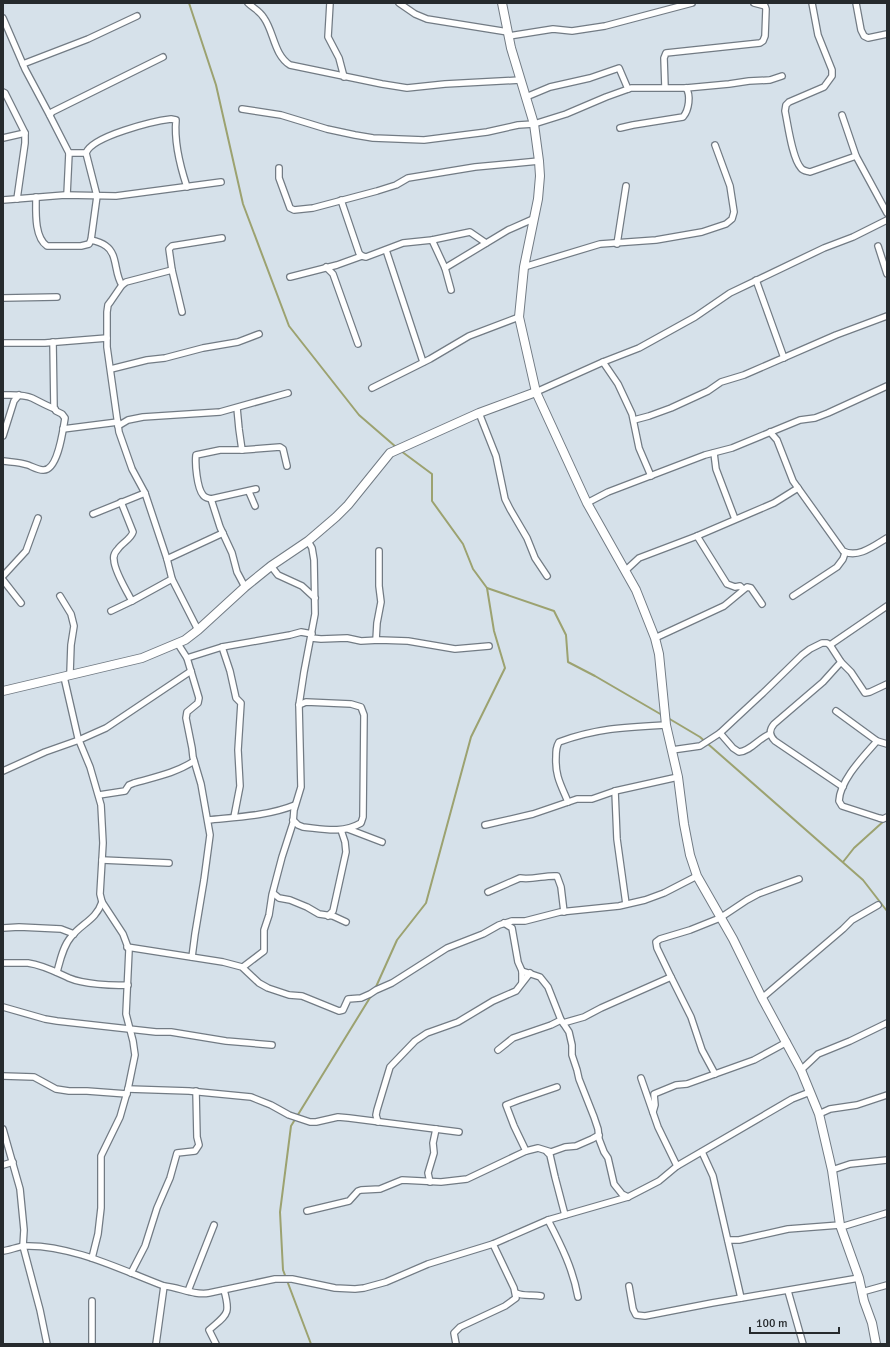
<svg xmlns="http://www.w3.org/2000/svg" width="890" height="1347" viewBox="0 0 890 1347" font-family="Signika,sans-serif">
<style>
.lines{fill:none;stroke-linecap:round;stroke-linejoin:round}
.stream{stroke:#9ca270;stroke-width:2}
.street-casing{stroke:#727b84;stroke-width:8}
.secondary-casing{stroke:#727b84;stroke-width:10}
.street{stroke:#fff;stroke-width:5.5}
.secondary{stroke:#fff;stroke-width:8}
</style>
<rect width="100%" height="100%" fill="#d6e1ea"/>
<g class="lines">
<g class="stream">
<polyline points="189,3 216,85 243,204 289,326 359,415 396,447"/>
<polyline points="487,588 554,611 566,635 568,662 595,676 662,715"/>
<polyline points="668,718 700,737 863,880 887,911"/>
<polyline points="843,862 854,848 885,820"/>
<polyline points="375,989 397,940 426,903 471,737 505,668 494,631 487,588 473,569 463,544 432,501 432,474 401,451"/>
<polyline points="311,1344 283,1270 280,1212 291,1126 371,996"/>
</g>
<defs>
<g id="street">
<path d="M248,3C253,8 260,11 264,18C274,32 274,55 290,65L382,84L407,88L445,84L520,80"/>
<polyline points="330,3 328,37 339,58 344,77"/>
<polyline points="399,3 415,14 427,19 508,32"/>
<path d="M812,3L818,35L832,70V76L824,87L789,102L786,105L785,111C788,125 792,158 801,168C803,171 807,171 810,172L856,156"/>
<polyline points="856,3 861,30 864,36 868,38 887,34"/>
<polyline points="3,18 25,69 48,112 69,153 67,195"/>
<polyline points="509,36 553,29 572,31 605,26 692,3"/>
<polyline points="23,64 88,39 137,16"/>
<polyline points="665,87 664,58 666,53 760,43 763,41 765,36 766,9 765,6 754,3"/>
<polyline points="3,92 5,93 25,133 25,143 17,199"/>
<polyline points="526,97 550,87 590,78 619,68 628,89"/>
<polyline points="242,109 281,115 327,129 355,135 373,138 424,140 487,132 518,125 534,124 566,114 606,97 631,88 686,88 729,84 749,81 770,80 782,76"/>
<polyline points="50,115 52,112 163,57"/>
<polyline points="842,115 856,156 887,213"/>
<path d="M620,128L633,125L683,117C689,110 691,95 686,88"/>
<polyline points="3,138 25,133"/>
<polyline points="69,153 86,153"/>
<polyline points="279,168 279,178 290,208 294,210 313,208 377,191 396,185 408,178 475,167 539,161"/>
<path d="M36,197C36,211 34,237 47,246H81L89,244L91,240L97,196L86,153C92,136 154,121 171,119L176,120C174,142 180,166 187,187"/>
<polyline points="3,200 65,195 116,196 221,182"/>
<polyline points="341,200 359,253 362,256"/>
<path d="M91,240C96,241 102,243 106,246C118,254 114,274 122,285"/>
<polyline points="432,240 445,268 451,290"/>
<polyline points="617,244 626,186"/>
<polyline points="878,246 887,274"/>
<polyline points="386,250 423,362"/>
<polyline points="326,267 333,274 358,344"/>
<polyline points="524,267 600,244 656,240 702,232 726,224 732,219 734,212 730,186 715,145"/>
<polyline points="445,268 508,230 533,219"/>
<polyline points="172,270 126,282 122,285 111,301 108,305 107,312 107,347 119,432 132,469 145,493 167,559 172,579 198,630"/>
<polyline points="290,277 337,265 362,256 366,257 403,243 432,240 470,232 486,243"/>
<polyline points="756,280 784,358"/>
<polyline points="3,298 57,297"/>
<polyline points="182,312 172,270 169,249 172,246 222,238"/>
<polyline points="3,343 45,343 107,338"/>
<polyline points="603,362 618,384 632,414 639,448 651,476"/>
<polyline points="111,369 147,360 165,358 203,348 238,342 259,334"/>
<polyline points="372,388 430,359 469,336 519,317"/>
<polyline points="536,392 603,362 639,348 695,317 730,293 824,248 853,237 887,220"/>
<path d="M3,395C12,395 24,394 32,398C40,402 47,406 55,409"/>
<polyline points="237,408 239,429 242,450 280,447 283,449 287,466"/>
<polyline points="479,413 496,456 505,499 510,509 527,538 535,558 547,576"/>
<polyline points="634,420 649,416 671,408 708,391 721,382 744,375 836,335 887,316"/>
<polyline points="118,426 128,420 143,417 220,412 288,393"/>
<polyline points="63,429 118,422"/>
<path d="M770,432L777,440L793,481L843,551C858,559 875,545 887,538"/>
<polyline points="3,436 14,401 19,395"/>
<path d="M242,450H220L196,455C195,464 197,488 203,495C205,498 208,498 211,499L256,489"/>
<polyline points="714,453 716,469 735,519"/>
<path d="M3,461C11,462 20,462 28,465C33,467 38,470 43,470C58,471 63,430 65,418L62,414L56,411L54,408L53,342"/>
<polyline points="249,492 255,506"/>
<polyline points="211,499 220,527 232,553 237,572 245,587"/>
<path d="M121,502L133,532C131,539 122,543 118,549C115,552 113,556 114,560C114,570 127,592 132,601"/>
<polyline points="587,503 608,492 705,455 732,448 800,420 815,418 828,413 887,386"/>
<polyline points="93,514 145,493"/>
<polyline points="697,536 727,584 735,587 740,586 743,589"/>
<polyline points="167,559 223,533"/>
<polyline points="271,566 278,575 302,586 315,598"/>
<polyline points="625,571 639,558 697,536 774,503 798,488"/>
<polyline points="3,576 26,551 38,518"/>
<polyline points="3,580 21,603"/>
<polyline points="60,596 71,614 74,626 71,645 70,673 71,675"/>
<polyline points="793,596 837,567 843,559 845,553"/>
<polyline points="111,611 132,601 172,579"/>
<polyline points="311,638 321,639 347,638 361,641 379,640 408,641 455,649 489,646"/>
<polyline points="655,638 724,606 747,587 751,588 762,604"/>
<polyline points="376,640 377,623 381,602 379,586 379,551"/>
<polyline points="178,644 187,658 199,698 198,703 187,712 186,718 192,748 193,757 201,784 210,835 204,880 195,934 192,957"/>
<polyline points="830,645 887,606"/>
<polyline points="222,647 230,671 236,698 241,703 238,750 240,786 234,817"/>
<polyline points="187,658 222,647 290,635 301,632 312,634"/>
<path d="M841,662L823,682L774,724C769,730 769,735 775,741L843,787"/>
<polyline points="64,677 78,738 90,767 101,805 103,843 100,894 102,902 123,934 129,950 126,1014 133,1041 135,1055 128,1089 120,1117 101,1156 101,1208 98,1234 92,1258"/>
<polyline points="836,711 877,741 887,744"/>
<path d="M720,733L733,748L739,752C751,751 759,738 770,734"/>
<path d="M877,741C864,756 840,780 839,801L842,806L879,818L883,819L887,817"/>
<polyline points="672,750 700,746 720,733 763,693 802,655 810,649 822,643 827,643 830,645 841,662 851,672 865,693 870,692 887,684"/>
<polyline points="3,771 45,752 79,740 106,728 191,671"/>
<polyline points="615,791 617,839 626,904"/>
<path d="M99,795L125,791L129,785L134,783C155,777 176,773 194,761"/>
<path d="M568,802C561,785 555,776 556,757C556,751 556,747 559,742C597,728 627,727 666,725"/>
<path d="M208,820C236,817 268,816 295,805"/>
<path d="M293,820L298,825L303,827C323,829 342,834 361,823L363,817L364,715L361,707L351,704L306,702L299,705"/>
<polyline points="485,825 533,814 577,799 592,799 615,791 678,777"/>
<polyline points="348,829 382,842"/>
<polyline points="102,860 169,863"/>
<path d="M488,892L520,878C533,880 545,875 557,876L561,887L564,912"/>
<polyline points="273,893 279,898 290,900 307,907 319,914 333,916 346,922"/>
<polyline points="328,916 333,911 346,852 345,842 341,830"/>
<polyline points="504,923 512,928 518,962 522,971 522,982"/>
<polyline points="3,928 19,927 61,929 74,934"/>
<polyline points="127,947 223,962 242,967 259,983 268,988 289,995 302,996 339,1011 343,1010 348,999 361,998 370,994 376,990 392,983 447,948 483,934 499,925 512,921 525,921 560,912 619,906 645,900 664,893 697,876"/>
<path d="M3,963C11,963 20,963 28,963C43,965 56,972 69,978C83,984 112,986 128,985"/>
<polyline points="243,967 264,951 264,930 269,915 272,895 282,857 293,823 294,810 301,787 299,705 304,672 315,614 314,560 312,548 308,541"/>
<polyline points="522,971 540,977 548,987 561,1020 569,1032 572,1045 572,1055 577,1070 579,1079 594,1117 598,1129 599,1139 604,1152 608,1158 614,1184 622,1194 628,1197"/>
<path d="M57,972C60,961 63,946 71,937C82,923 96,920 102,902"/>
<polyline points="762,998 843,929 852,920 878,905"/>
<polyline points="3,1007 45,1019 57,1021 156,1032 171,1032 226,1041 272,1045"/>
<polyline points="563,1023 584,1017 601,1008 671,977"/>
<polyline points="498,1050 513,1038 551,1025 561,1020"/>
<polyline points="801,1070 818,1054 850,1041 887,1023"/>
<polyline points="715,1074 702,1050 691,1017 670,975 657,948 656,942 660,939 690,930 720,918 747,900 758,894 799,879"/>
<polyline points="3,1076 34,1077 56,1089 69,1091 87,1091 127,1094"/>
<polyline points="641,1078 658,1127 677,1166"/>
<polyline points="128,1089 189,1091 251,1097 271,1105 289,1115 310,1122 316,1122 338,1117 349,1118 459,1132"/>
<polyline points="653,1112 655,1105 654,1094 676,1085 687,1084 754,1060 787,1042"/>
<polyline points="819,1114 830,1109 857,1105 887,1095"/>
<polyline points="378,1122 376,1115 377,1110 390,1067 415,1041 427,1033 458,1022 493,1001 516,991 530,973"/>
<polyline points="3,1129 20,1189 24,1230 23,1246 40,1310 47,1344"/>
<polyline points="526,1151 514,1126 506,1105 519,1100 557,1087"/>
<polyline points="547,1152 550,1155 555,1177 565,1215"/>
<polyline points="702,1152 713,1176 741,1298"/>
<polyline points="3,1165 13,1162"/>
<polyline points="832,1170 850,1164 887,1160"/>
<polyline points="430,1182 428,1173 434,1153 433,1143 436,1129"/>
<polyline points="307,1211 349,1201 358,1191 361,1190 380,1189 402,1180 441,1182 467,1179 526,1151 538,1148 551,1152 565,1147 576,1146 592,1139 599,1135"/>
<path d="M548,1220C561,1245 573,1269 578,1297"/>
<polyline points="841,1227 887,1213"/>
<polyline points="728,1240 739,1240 788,1229 840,1225"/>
<path d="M3,1251C10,1250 17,1247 24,1246C69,1244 122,1270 164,1286C179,1287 194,1296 209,1293L275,1279H292L335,1288L355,1289L364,1288L386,1282L428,1264L493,1244L548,1220L628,1197L659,1181L677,1166L792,1099L810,1092"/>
<polyline points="131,1273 145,1246 157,1208 170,1178 177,1153 195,1151 199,1145 197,1137 196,1091"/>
<polyline points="629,1286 633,1309 636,1315 645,1316 712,1303 859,1278"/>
<polyline points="188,1291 214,1225"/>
<polyline points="788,1291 803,1344"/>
<polyline points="862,1292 887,1285"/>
<path d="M516,1293C524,1297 532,1294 541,1296"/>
<polyline points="92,1301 92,1344"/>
<polyline points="156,1344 164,1286"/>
<path d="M216,1344L209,1330C227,1314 231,1315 224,1290"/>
<polyline points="456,1344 454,1333 460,1327 505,1306 516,1298 514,1288 493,1244"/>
</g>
<g id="secondary">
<polyline points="502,3 511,48 534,124 539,161 540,176 538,199 524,267 519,317 536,392 587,503 636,590 655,638 659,654 666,725 678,777 684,824 690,855 697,876 733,939 762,998 801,1070 819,1114 832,1170 840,1225 859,1278 864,1301 872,1323 876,1344"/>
<polyline points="3,691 142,658 185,640 198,630 245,587 271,566 308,541 336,517 348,505 390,453 479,413 536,392"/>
</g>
</defs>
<use href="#street" class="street-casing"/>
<use href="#secondary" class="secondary-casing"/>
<use href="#street" class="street"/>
<use href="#secondary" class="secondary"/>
</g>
<rect width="890" height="1347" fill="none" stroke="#262a2d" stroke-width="8"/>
<path d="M750 1327v6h89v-6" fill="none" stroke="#262a2d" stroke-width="2"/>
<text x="756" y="1327" font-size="12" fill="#262a2d" stroke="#d6e1ea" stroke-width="3" paint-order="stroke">100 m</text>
</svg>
